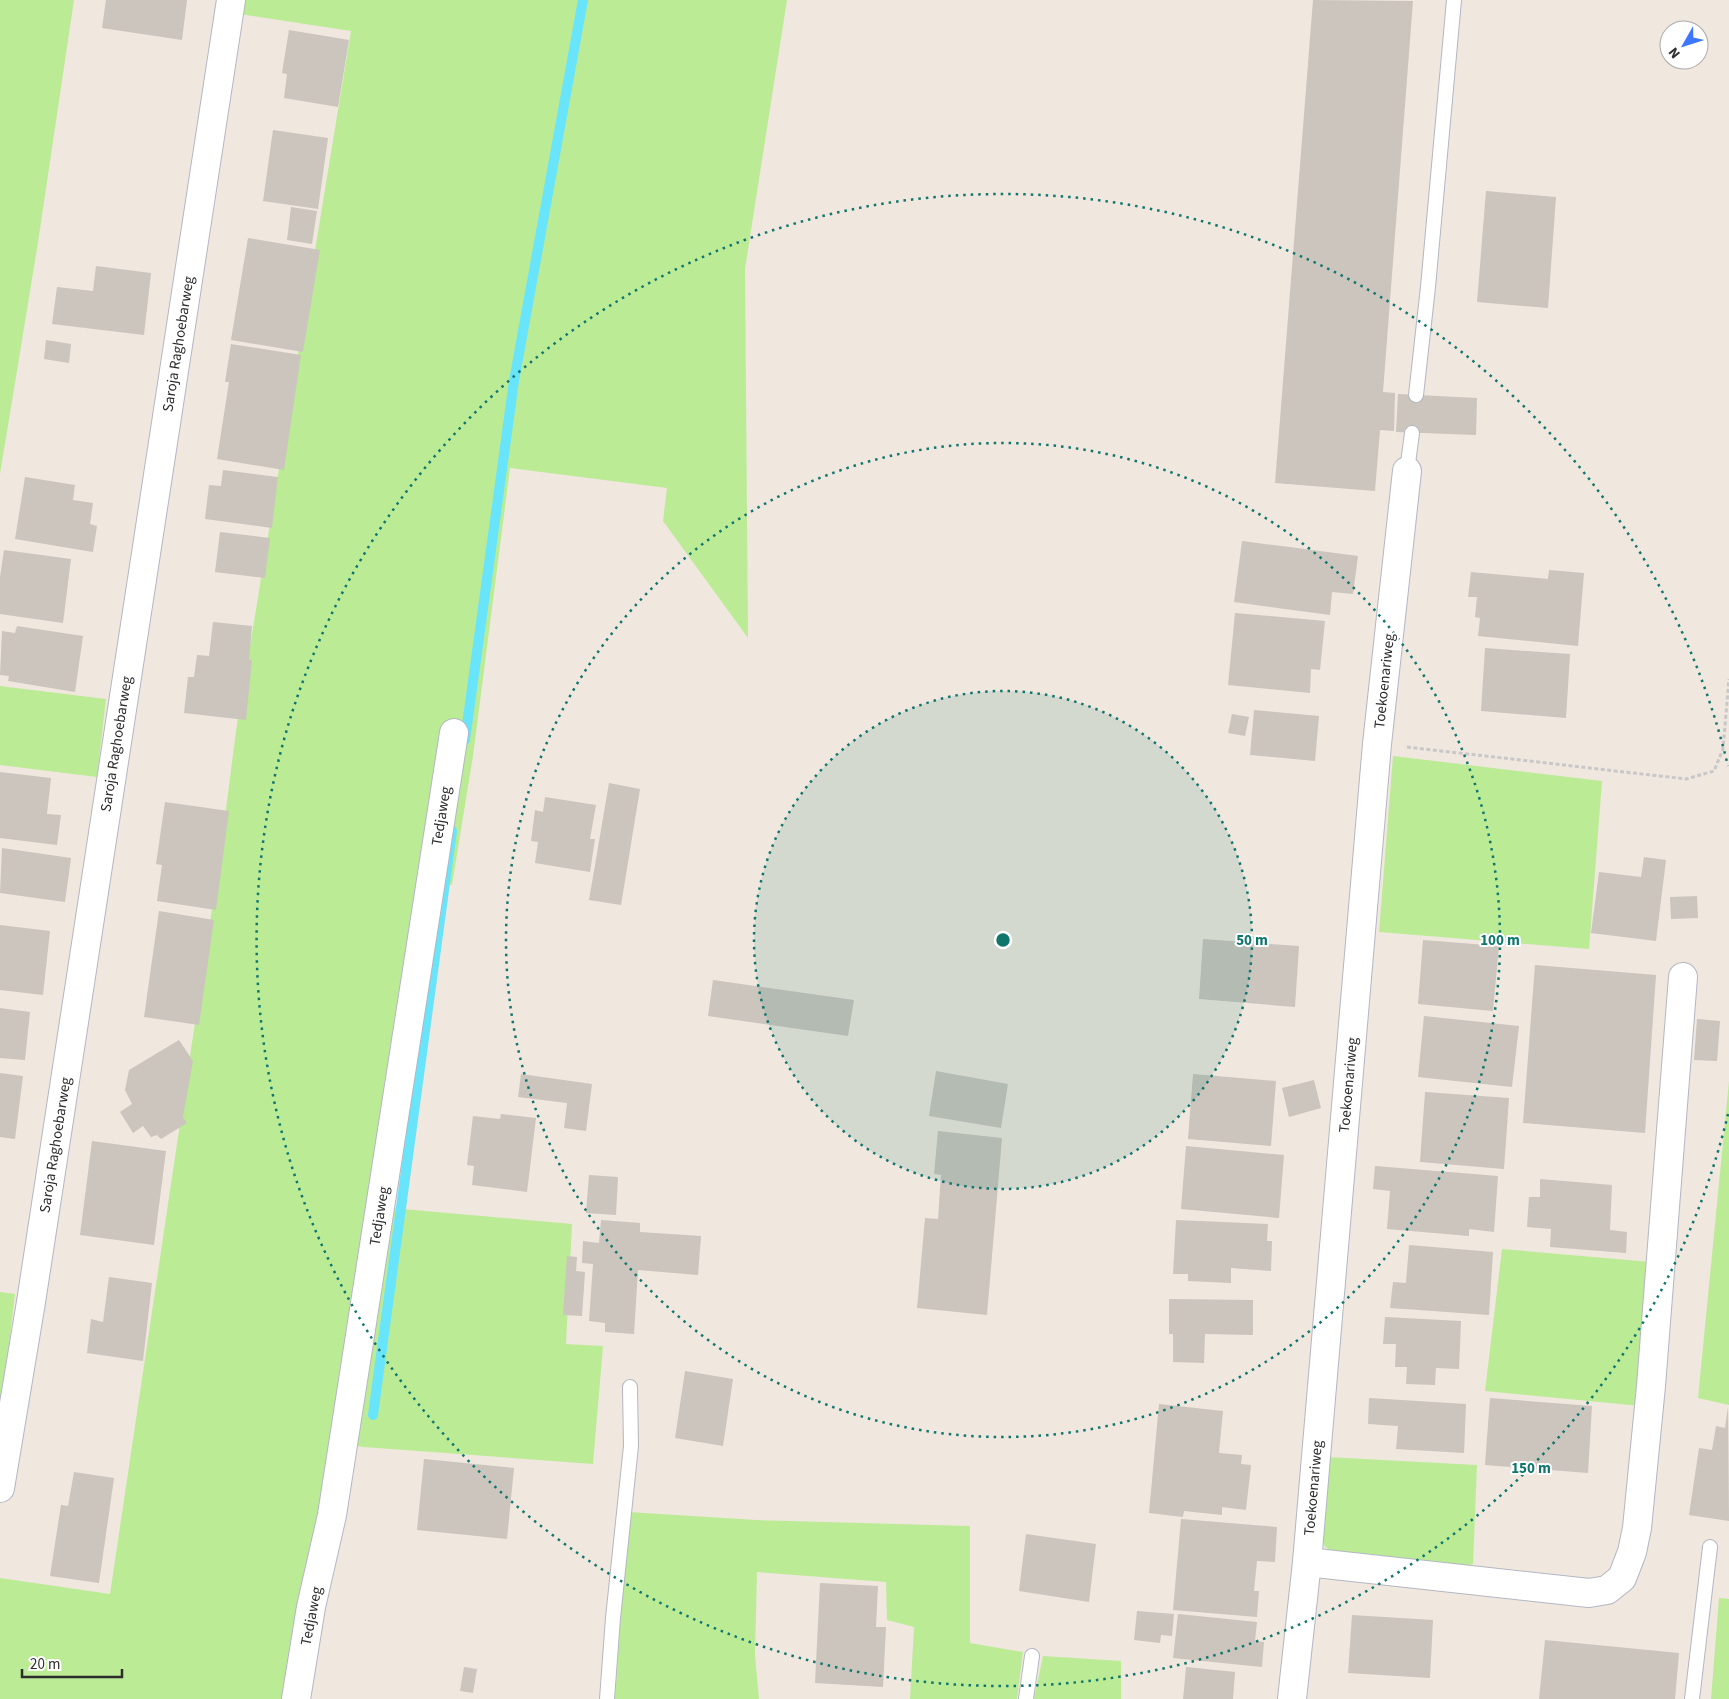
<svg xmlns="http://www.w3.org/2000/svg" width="1729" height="1699" viewBox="0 0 1729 1699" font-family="'Source Sans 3',sans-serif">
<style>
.green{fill:#bceb96}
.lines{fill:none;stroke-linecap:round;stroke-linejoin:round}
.stream{stroke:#68e4fb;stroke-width:10}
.building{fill:#cbc5bd}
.lane-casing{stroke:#b3b7c2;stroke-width:16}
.street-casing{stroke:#b3b7c2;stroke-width:30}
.path{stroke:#c8c8c8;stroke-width:3;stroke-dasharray:4 2.5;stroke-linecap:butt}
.lane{stroke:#fff;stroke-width:14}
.street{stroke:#fff;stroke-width:28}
.ring{fill:none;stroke:#0f766e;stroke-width:2.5;stroke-dasharray:2.5 5}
.labels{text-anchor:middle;stroke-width:4;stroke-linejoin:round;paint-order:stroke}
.street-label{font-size:15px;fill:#2d2d2d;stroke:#fff}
.centre{fill:#0f766e;stroke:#fff;stroke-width:2.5}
.ring-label{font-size:15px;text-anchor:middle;font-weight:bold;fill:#0f766e;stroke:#fff;stroke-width:4;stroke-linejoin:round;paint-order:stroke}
</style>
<rect width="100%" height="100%" fill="#f0e7df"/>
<g class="green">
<polygon points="0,0 74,0 37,249 0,474"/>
<polygon points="242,0 787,0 745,269 748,638 663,521 667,488 510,468 473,756 452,885 439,882 391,1208 572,1224 566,1344 603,1346 593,1464 363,1447 332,1441 289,1699 0,1699 0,1578 110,1594 221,848 236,731 351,31 240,14"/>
<polygon points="0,686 106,699 97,777 0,765"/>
<polygon points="1393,756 1602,781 1589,949 1379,932"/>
<polygon points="1729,1081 1729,1405 1698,1398"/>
<polygon points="1502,1249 1651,1262 1640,1406 1485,1391"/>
<polygon points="0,1292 15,1294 0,1421"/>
<polygon points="1327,1457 1477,1465 1473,1564 1465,1566 1334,1552 1325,1547 1321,1537"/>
<polygon points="628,1512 757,1520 970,1526 970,1643 1023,1652 1017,1699 910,1699 914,1627 887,1620 886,1582 757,1572 755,1655 759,1699 615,1699"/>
<polygon points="1719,1598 1729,1599 1729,1699 1711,1699"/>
<polygon points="1043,1656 1121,1661 1121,1699 1034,1699"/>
</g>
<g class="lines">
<g class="stream">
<polyline points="465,740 514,381 583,0"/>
<polyline points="373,1415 452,831"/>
</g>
</g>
<g class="building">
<polygon points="106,0 187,0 182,40 102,28"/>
<polygon points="1313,0 1413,1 1383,392 1395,393 1394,431 1380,430 1375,491 1275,483"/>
<polygon points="289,30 349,40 338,107 284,98 287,74 282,73"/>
<polygon points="273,130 328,138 318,209 263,201"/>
<polygon points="1486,191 1556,197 1548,308 1477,302"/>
<polygon points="291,207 317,211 312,244 287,240"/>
<polygon points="248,238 320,250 303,352 231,340"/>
<polygon points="96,266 151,273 144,335 52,324 57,287 93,291"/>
<polygon points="46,340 71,344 69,363 44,359"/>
<polygon points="231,344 301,355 284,470 217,459 229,382 225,382"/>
<polygon points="1398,394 1477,398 1476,435 1396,432"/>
<polygon points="223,470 278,477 272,528 205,519 209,485 221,486"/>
<polygon points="25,477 75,485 73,500 93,503 90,524 97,526 93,552 15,539"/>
<polygon points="220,532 270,538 265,578 215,572"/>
<polygon points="1242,541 1358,556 1353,594 1332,592 1330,615 1234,602"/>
<polygon points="4,550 71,559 63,623 0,614 0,577"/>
<polygon points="1549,570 1584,573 1578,646 1478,636 1480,618 1475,617 1477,597 1468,597 1471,572 1548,579"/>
<polygon points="1235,613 1325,621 1320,670 1311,669 1310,693 1228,685"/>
<polygon points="213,622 252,626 249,660 252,660 246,720 184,713 188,677 194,677 197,655 209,656"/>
<polygon points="17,626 83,636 75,692 8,681 9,676 0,675 2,631 15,633"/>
<polygon points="1485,648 1570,654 1566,718 1481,711"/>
<polygon points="1254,710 1319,716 1315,761 1250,755"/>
<polygon points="1232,714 1249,717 1245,736 1228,733"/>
<polygon points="0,772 51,778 47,814 61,815 57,845 0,838"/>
<polygon points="609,783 640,789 621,905 589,900"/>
<polygon points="545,797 596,805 590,839 595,839 590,872 535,863 538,842 531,841 535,810 543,812"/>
<polygon points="165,802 229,811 216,910 157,901 162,865 156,864"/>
<polygon points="2,848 71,858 65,902 0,893"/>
<polygon points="1644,857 1666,860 1656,941 1591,933 1599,872 1641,877"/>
<polygon points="1697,896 1698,918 1671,919 1670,897"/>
<polygon points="159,911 214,920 199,1025 144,1017"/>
<polygon points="0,925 50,931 43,995 0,990"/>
<polygon points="1203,939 1299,946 1295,1007 1199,999"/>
<polygon points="1423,940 1499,946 1493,1011 1418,1004"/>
<polygon points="1535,965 1656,975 1645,1133 1523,1123"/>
<polygon points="713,980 854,1000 848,1036 708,1016"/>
<polygon points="0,1008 30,1012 25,1060 0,1058"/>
<polygon points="1424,1016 1519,1026 1512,1087 1418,1077"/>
<polygon points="1697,1019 1720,1021 1717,1061 1694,1060"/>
<polygon points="179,1040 193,1061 183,1117 187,1123 161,1139 157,1135 151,1137 143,1126 133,1133 120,1112 132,1104 125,1090 129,1070"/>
<polygon points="936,1071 1008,1084 1001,1128 929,1116"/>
<polygon points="0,1073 23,1076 15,1139 0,1137"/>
<polygon points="521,1074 592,1084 586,1131 564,1128 567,1103 518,1097"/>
<polygon points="1193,1074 1276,1081 1271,1146 1188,1139"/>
<polygon points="1314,1080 1321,1108 1289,1117 1282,1088"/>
<polygon points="1425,1092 1509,1098 1504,1169 1420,1162"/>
<polygon points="501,1114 536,1118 527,1192 472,1185 474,1166 467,1165 473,1116 500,1119"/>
<polygon points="938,1131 1002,1138 987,1315 917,1308 925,1218 938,1219 941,1175 934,1174"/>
<polygon points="92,1141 166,1151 154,1245 80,1235"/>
<polygon points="1186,1146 1284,1155 1279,1218 1181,1209"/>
<polygon points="1375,1166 1498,1176 1494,1232 1469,1229 1469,1236 1387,1229 1390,1191 1373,1189"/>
<polygon points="589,1175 618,1177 616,1215 586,1213"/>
<polygon points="1540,1179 1612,1185 1610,1230 1627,1232 1626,1253 1550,1247 1551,1229 1527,1227 1529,1197 1540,1197"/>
<polygon points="601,1220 640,1223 640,1232 701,1236 698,1275 638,1270 634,1334 605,1332 605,1323 589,1321 593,1264 582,1263 583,1241 599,1243"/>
<polygon points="1176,1220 1268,1224 1267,1241 1272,1241 1271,1271 1231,1268 1231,1283 1188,1281 1188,1274 1173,1274"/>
<polygon points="1409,1245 1493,1252 1489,1315 1390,1308 1393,1282 1406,1283"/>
<polygon points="567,1256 577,1257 576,1271 585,1272 582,1316 563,1315"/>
<polygon points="109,1277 152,1283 143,1361 87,1353 91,1319 103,1322"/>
<polygon points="1169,1299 1253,1300 1253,1335 1205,1334 1204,1363 1173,1362 1173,1334 1169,1334"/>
<polygon points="1385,1317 1461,1321 1459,1369 1436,1368 1435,1385 1406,1384 1407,1367 1395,1367 1396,1344 1383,1344"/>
<polygon points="685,1371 733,1379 723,1446 675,1438"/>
<polygon points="1369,1398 1466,1404 1464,1453 1396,1449 1398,1426 1368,1424"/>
<polygon points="1490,1398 1592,1406 1588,1473 1485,1465"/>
<polygon points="1159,1404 1223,1411 1219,1453 1242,1455 1241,1464 1251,1465 1246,1510 1222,1507 1222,1515 1184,1511 1183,1517 1149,1513"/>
<polygon points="1728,1407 1729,1521 1689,1515 1699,1448 1712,1450 1716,1426 1725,1428"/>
<polygon points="424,1459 514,1468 507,1539 417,1530"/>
<polygon points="74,1472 114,1478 99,1583 50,1576 61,1505 68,1506"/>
<polygon points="1181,1519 1277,1527 1275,1562 1257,1561 1254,1591 1259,1591 1257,1617 1173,1610"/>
<polygon points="1026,1534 1096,1544 1089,1602 1019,1591"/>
<polygon points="820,1583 878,1586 876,1627 886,1627 883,1687 815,1683"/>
<polygon points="1137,1611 1174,1614 1172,1636 1161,1635 1160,1643 1134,1640"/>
<polygon points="1178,1614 1257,1622 1255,1641 1264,1642 1262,1667 1173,1658"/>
<polygon points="1352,1615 1433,1620 1430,1678 1348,1673"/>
<polygon points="1545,1640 1679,1653 1675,1699 1539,1699"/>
<polygon points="464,1667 477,1669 473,1693 460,1691"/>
<polygon points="1186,1667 1235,1672 1233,1699 1183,1699"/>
</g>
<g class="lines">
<defs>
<g id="lane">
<polyline points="1416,395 1428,287 1454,0"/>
<polyline points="1407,471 1412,433"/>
<polyline points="607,1699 613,1618 631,1446 630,1387"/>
<polyline points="1026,1699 1032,1656"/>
<polyline points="1692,1699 1710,1547"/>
</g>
<g id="street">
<polyline points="0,1488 31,1302 231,0"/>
<polyline points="1307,1562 1589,1593 1607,1590 1622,1578 1632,1552 1637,1528 1651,1386 1683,977"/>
<polyline points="296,1699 311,1607 332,1515 454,733"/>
<polyline points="1292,1699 1307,1562 1377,744 1407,471"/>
</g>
</defs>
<use href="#lane" class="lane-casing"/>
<use href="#street" class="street-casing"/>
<polyline class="path" points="1407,747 1686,779 1714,771 1723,749 1729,679"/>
<use href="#lane" class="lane"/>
<use href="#street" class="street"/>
</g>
<circle cx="1003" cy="940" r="249" fill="#0f766e" fill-opacity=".12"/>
<g class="ring">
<circle cx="1003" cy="940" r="249"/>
<circle cx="1003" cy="940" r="497"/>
<path d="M1728 1114A746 746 0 1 1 1728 766"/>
</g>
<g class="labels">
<g class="street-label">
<text transform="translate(178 344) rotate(-81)" y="5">Saroja Raghoebarweg</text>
<text transform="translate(1384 681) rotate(-84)" y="5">Toekoenariweg</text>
<text transform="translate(116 744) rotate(-81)" y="5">Saroja Raghoebarweg</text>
<text transform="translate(441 816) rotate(-81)" y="5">Tedjaweg</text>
<text transform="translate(1348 1085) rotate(-85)" y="5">Toekoenariweg</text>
<text transform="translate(55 1145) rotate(-81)" y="5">Saroja Raghoebarweg</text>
<text transform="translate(379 1216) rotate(-81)" y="5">Tedjaweg</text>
<text transform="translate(1313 1488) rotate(-85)" y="5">Toekoenariweg</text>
<text transform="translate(311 1616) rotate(-79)" y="5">Tedjaweg</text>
</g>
</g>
<circle cx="1003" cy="940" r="8" class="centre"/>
<g class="ring-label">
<text x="1252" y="945">50 m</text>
<text x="1500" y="945">100 m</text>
<text x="1531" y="1473">150 m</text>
</g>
<g transform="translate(1684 45) rotate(231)"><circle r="24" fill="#ffffff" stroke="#ababab"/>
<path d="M0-4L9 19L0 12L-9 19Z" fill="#3d76ff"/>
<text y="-8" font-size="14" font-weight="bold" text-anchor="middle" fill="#2d2d2d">N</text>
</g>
<path d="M22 1669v8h100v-8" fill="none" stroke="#2d2d2d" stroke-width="2.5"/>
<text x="30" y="1669" font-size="15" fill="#2d2d2d" stroke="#ffffff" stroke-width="4" paint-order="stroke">20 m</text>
</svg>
